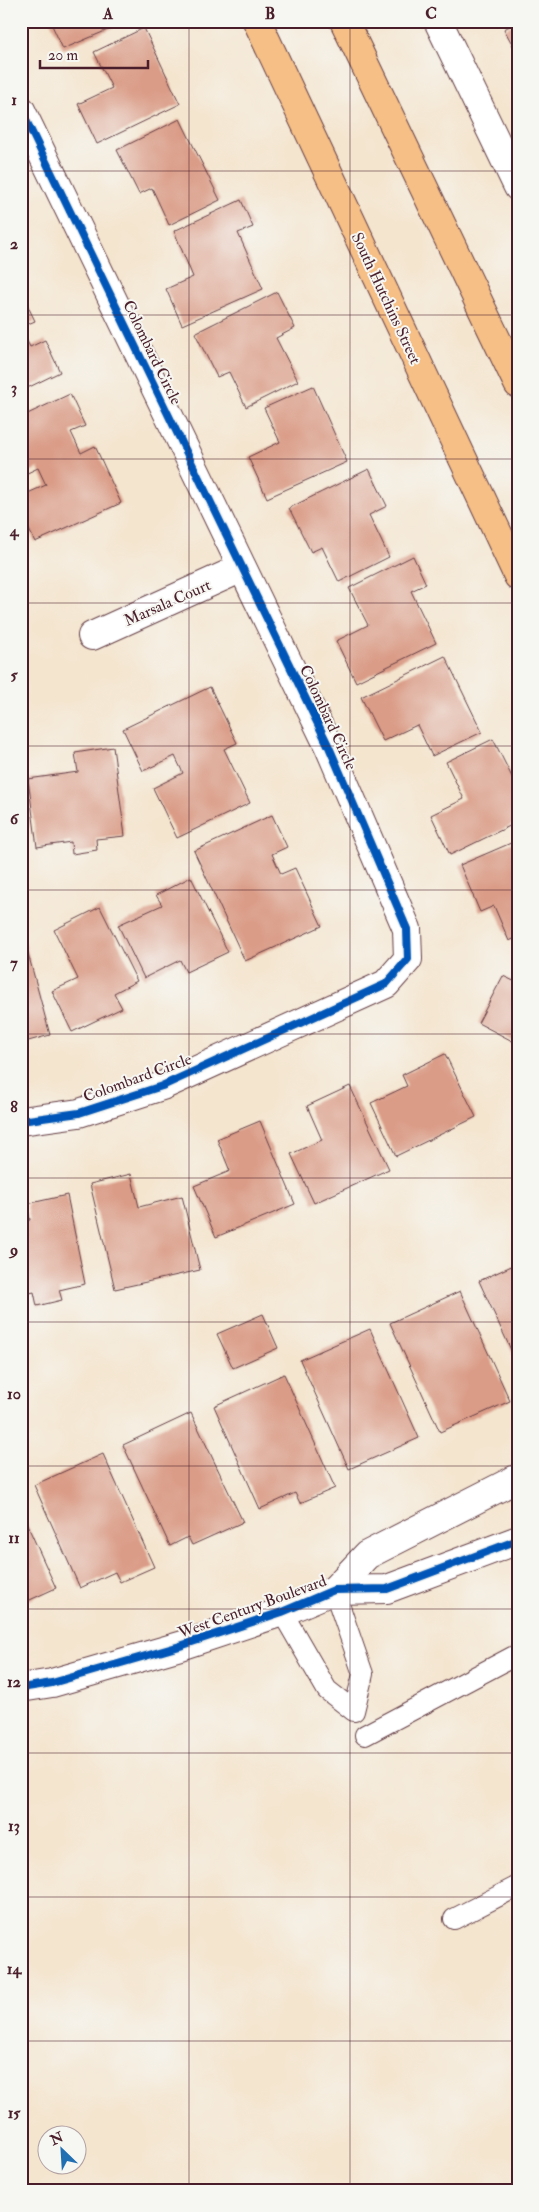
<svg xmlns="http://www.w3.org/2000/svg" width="539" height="2212" viewBox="0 0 539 2212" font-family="'IM FELL Double Pica',serif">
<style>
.building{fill:#da9c87}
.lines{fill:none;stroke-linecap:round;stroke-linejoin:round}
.service-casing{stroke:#643d44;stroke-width:22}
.minor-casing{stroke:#643d44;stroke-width:30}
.tertiary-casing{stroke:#643d44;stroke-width:30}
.primary-casing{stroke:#643d44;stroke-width:30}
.service{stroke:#fff;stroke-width:20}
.minor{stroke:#fff;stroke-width:28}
.tertiary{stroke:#fff;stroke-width:28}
.primary{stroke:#f5bf86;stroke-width:28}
.cycleway-casing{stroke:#f6f6f2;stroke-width:11}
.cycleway{stroke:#0057b8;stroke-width:8}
.grid{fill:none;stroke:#4a1f2b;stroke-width:1;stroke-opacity:0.55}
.labels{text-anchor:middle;stroke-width:4;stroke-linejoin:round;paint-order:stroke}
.street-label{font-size:16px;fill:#4a1f2b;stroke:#f6f6f2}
.neatline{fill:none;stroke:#4a1f2b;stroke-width:2}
.grid-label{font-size:16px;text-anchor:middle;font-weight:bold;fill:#4a1f2b}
</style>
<rect width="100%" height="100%" fill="#f6f6f2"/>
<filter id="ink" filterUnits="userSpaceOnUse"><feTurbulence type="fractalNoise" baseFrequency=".02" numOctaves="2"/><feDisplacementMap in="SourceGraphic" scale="10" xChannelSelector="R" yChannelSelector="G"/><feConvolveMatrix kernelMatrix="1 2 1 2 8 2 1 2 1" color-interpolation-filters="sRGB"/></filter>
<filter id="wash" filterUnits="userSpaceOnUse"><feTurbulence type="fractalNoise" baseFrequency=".0096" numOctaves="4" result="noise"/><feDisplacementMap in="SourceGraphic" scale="20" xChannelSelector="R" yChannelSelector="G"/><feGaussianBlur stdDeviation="1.12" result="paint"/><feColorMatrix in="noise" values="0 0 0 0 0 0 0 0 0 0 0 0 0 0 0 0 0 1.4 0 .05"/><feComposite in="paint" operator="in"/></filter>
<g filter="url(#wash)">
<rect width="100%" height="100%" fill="#f4e5cf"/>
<g id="blocks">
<g class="building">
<polygon points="50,21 124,21 124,23 63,49"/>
<polygon points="518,22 518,55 504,29"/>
<polygon points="144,28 180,104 97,144 78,104 112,88 94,52"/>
<polygon points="180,119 220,200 169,225 152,188 139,194 117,150"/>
<polygon points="241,200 253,227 238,233 263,289 182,325 166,289 193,277 174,231"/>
<polygon points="21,292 35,321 21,327"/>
<polygon points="277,292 295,328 276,338 298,381 246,407 229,372 217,377 195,333"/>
<polygon points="21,329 30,347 45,340 60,372 21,391"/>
<polygon points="313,386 347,462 267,498 248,457 280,442 264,408"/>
<polygon points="70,394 85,426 71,432 81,453 95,446 121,503 35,542 21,513 21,496 46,485 38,468 21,476 21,417"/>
<polygon points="369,469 387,506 369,515 389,557 339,582 322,547 311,552 289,508"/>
<polygon points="413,556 426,584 411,591 436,643 356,682 336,641 368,625 349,588"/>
<polygon points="445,656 482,732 432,756 417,725 383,741 361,697"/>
<polygon points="210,687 237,743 224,749 250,803 177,838 153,788 183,773 175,756 143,771 123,729"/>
<polygon points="493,739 518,789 518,822 450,855 431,815 464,799 446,762"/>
<polygon points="113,747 125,836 96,839 97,850 72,854 71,842 37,847 28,779 78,772 75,753"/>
<polygon points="272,815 287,847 272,854 281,874 295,868 322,926 245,961 194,851"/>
<polygon points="518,840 518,937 509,941 494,906 480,912 460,865"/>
<polygon points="191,877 228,952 186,972 180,960 144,978 118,925 162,905 156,895"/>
<polygon points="100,907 137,981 114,993 122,1008 72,1032 52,991 78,979 54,930"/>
<polygon points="22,931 50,1035 21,1043 21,932"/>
<polygon points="503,976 518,983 518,1044 478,1023"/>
<polygon points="445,1054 476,1117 396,1156 371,1103 407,1086 402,1075"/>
<polygon points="350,1086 389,1169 314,1203 291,1154 322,1140 307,1106"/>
<polygon points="260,1121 295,1204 216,1237 194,1186 230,1171 217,1139"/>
<polygon points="131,1174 139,1207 182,1196 200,1270 115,1289 90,1184"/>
<polygon points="67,1195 85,1284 59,1290 62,1300 37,1306 34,1292 21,1295 21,1222 30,1220 27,1204"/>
<polygon points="518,1263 518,1365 479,1281"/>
<polygon points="460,1291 510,1401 440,1432 390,1323"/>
<polygon points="263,1314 278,1348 233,1368 217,1334"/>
<polygon points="370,1329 419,1438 349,1469 300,1360"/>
<polygon points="284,1374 335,1488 300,1503 295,1493 260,1509 214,1406"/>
<polygon points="191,1413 243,1522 192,1545 188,1537 170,1546 123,1445"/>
<polygon points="103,1454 154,1567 120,1582 115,1572 80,1588 34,1485"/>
<polygon points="21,1511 56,1588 21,1604"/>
</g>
</g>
</g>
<g filter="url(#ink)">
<use href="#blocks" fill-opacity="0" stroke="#643d44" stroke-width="1"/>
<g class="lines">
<defs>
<g id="service">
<polyline points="282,1612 327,1690 354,1711 363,1674 334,1590"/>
<polyline points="365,1735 518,1654"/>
<polyline points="454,1919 518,1886"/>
</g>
<g id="minor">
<polyline points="438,21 518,187"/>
<polyline points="21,110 329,747 407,929 408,959 386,984 162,1086 79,1113 21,1121"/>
<polyline points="92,636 242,568"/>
</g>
<g id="tertiary">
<polyline points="334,1590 367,1555 518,1478"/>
<polyline points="21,1688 52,1683 180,1646 282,1612 334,1590 387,1589 518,1540"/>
</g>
<g id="primary">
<polyline points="257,21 518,576"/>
<polyline points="344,21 518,384"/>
</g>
</defs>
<use href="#service" class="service-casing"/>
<use href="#minor" class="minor-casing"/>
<use href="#tertiary" class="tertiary-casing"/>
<use href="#primary" class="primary-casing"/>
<use href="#service" class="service"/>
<use href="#minor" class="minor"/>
<use href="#tertiary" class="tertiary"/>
<use href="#primary" class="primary"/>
<defs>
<g id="cycleway">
<polyline points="21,110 329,747 407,929 408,959 386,984 162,1086 79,1113 21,1121"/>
<polyline points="21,1688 52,1683 180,1646 282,1612 334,1590 387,1589 518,1540"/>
</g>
</defs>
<use href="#cycleway" class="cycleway-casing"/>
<use href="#cycleway" class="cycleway"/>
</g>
</g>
<path class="grid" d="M189,21V2191M350,21V2191M21,171H518M21,315H518M21,459H518M21,603H518M21,746H518M21,890H518M21,1034H518M21,1178H518M21,1322H518M21,1466H518M21,1609H518M21,1753H518M21,1897H518M21,2041H518"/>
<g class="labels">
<g class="street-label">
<text transform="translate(387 298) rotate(65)" y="6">South Hutchins Street</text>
<text transform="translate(153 352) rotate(64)" y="6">Colombard Circle</text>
<text transform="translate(167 602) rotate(-24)" y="6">Marsala Court</text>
<text transform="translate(329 717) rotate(65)" y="6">Colombard Circle</text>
<text transform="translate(137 1077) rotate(-20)" y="6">Colombard Circle</text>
<text transform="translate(252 1606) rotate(-20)" y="6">West Century Boulevard</text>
</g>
</g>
<rect width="539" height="2212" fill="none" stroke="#f6f6f2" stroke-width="55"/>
<g transform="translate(62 2150) rotate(335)"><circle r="24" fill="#f6f6f2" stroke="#b1a0a2"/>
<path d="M0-4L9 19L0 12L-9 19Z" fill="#1f6fb2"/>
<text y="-8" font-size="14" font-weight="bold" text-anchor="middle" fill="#4a1f2b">N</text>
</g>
<path d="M40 60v8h108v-8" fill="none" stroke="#4a1f2b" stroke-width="2.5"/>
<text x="48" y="60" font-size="15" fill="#4a1f2b" stroke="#f6f6f2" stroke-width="4" paint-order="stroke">20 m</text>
<rect x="28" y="28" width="484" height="2156" class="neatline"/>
<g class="grid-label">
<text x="108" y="19">A</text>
<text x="270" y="19">B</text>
<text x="431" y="19">C</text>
<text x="14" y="105">1</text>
<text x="14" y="249">2</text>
<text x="14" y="393">3</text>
<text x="14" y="536">4</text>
<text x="14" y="680">5</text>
<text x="14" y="824">6</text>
<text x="14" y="968">7</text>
<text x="14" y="1112">8</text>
<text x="14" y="1255">9</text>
<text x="14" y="1399">10</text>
<text x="14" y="1543">11</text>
<text x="14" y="1687">12</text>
<text x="14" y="1831">13</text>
<text x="14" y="1974">14</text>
<text x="14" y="2118">15</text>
</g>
</svg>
